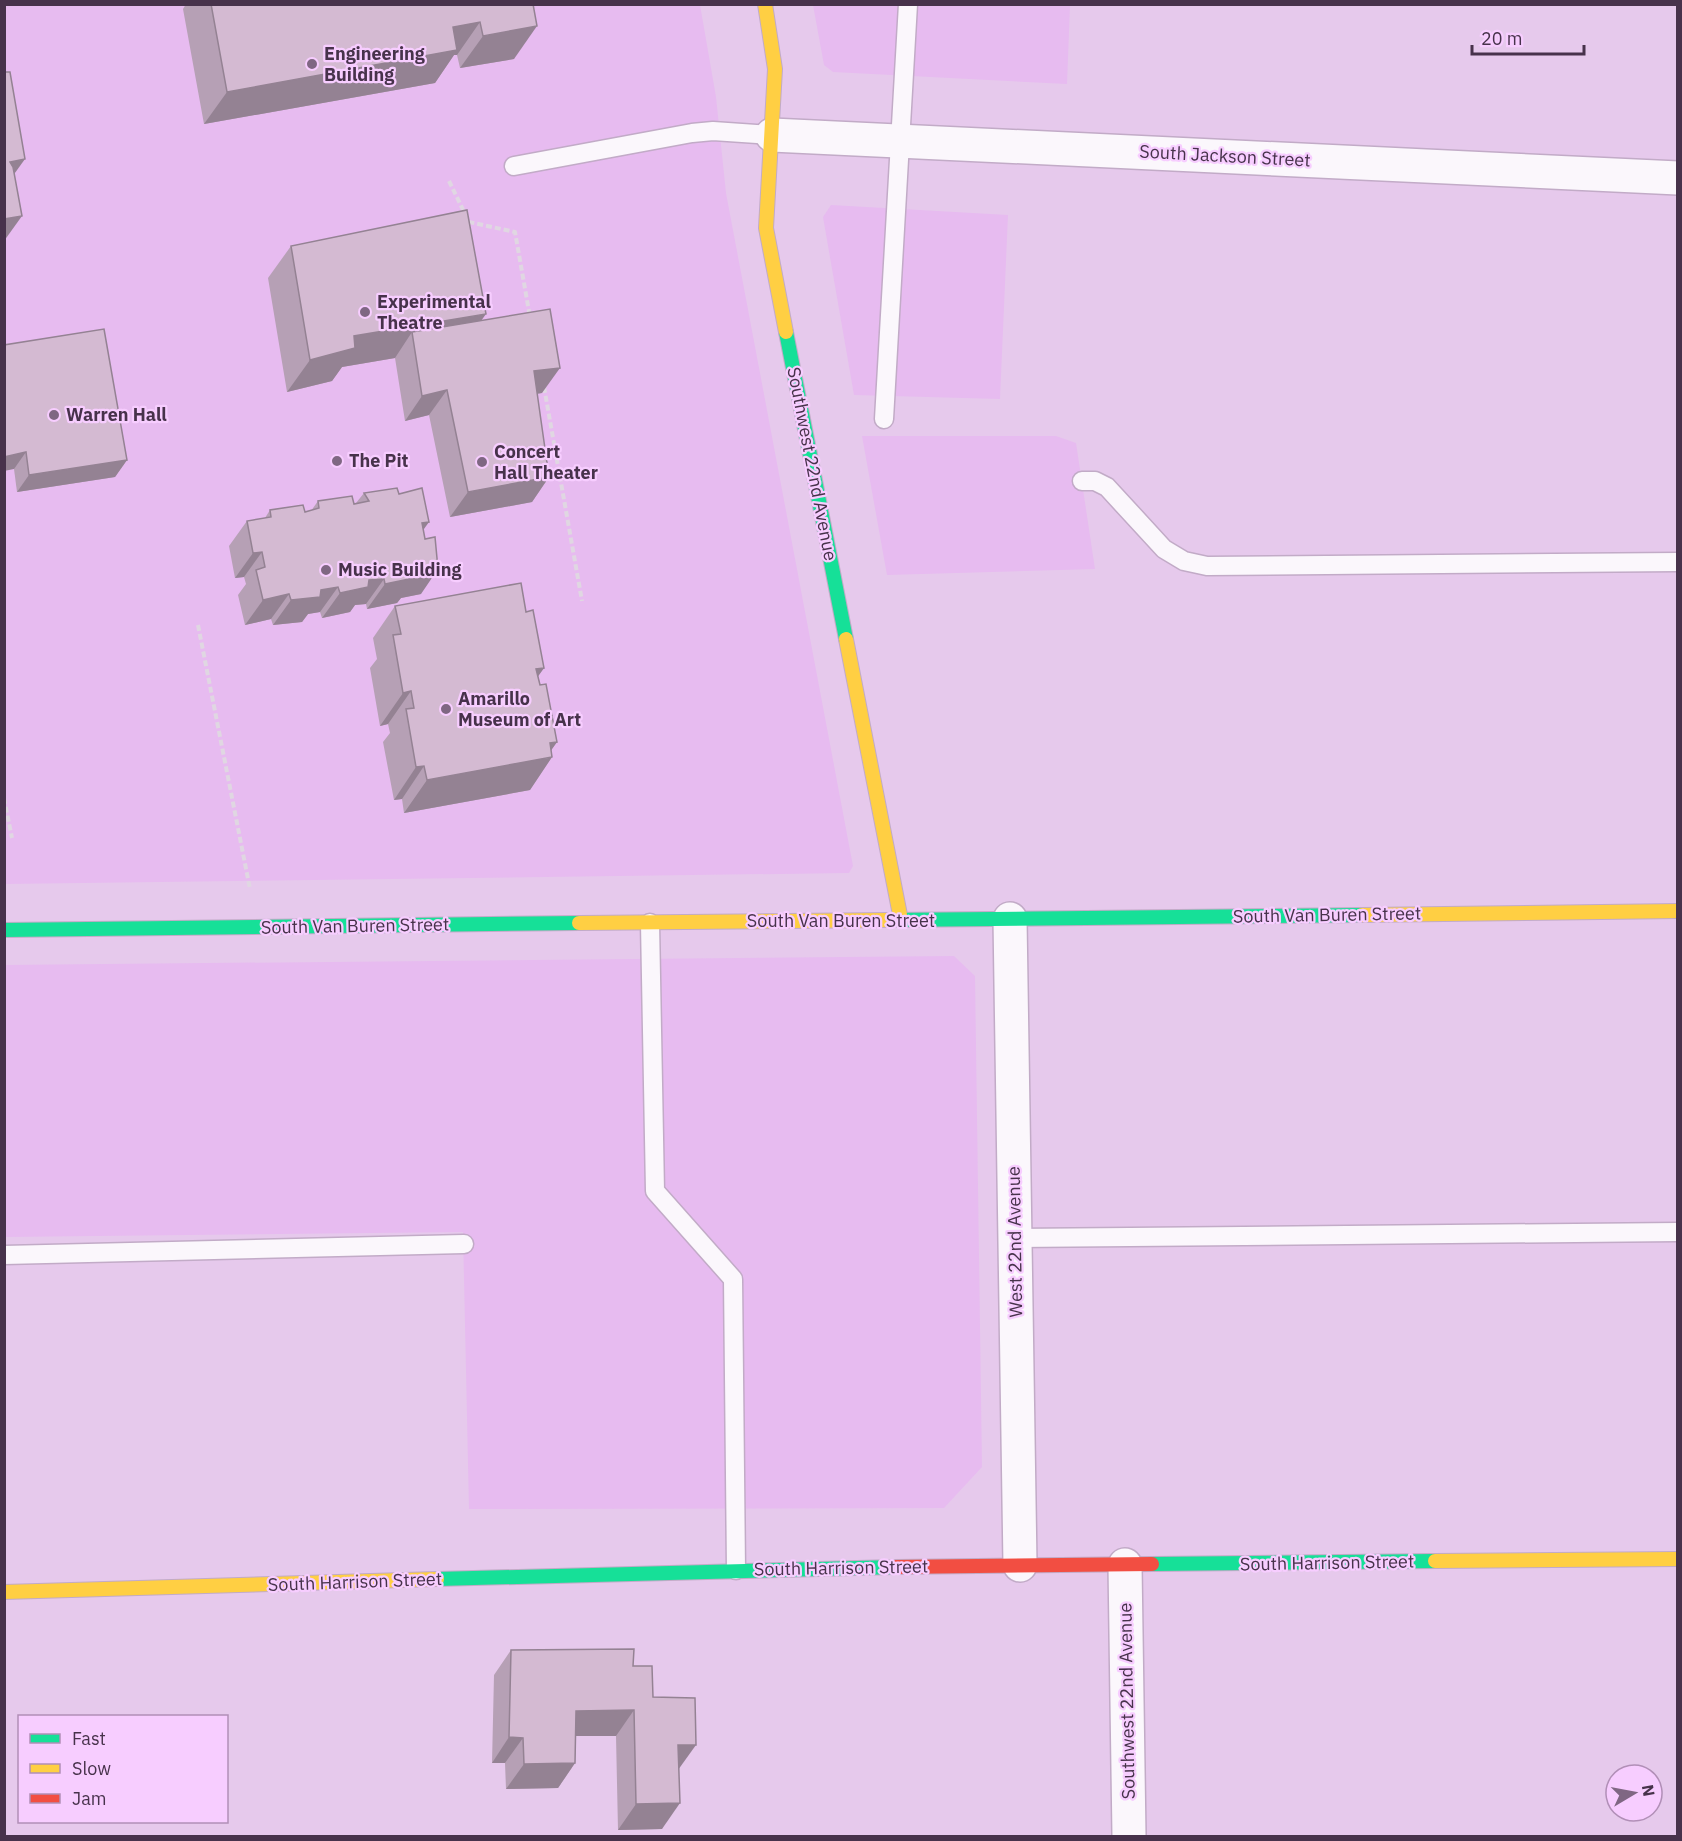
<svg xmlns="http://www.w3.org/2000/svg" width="1682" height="1841" viewBox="0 0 1682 1841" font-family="'IBM Plex Sans',sans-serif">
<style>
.built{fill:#e7bbf0}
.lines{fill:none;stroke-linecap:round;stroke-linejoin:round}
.lane-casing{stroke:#c2abc7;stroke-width:21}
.street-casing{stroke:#c2abc7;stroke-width:36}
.fast-casing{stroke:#c2abc7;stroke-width:16}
.slow-casing{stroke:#c2abc7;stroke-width:16}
.jam-casing{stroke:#c2abc7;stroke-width:16}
.path{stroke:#e0d7e2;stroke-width:4;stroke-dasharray:6 3;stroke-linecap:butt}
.lane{stroke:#fbf7fc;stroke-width:18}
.street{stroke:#fbf7fc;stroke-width:33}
.fast{stroke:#16e098;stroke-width:14}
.slow{stroke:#ffcf43;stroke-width:14}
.jam{stroke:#f24e42;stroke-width:14}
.wall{fill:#b6a0b5}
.shaded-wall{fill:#948293}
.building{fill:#d4bad2;stroke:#948293;stroke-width:1.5}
.poi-dot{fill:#7f6783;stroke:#f7cdff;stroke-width:2}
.labels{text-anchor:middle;stroke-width:4.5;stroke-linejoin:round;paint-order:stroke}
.poi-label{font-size:18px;font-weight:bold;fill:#47324b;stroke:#f7cdff;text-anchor:start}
.street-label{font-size:18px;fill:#47324b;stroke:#f7cdff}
</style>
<rect width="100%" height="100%" fill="#e6c9ec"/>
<g class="built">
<polygon points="4,5 700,5 716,97 726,193 853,866 849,873 5,884"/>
<polygon points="813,5 1070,5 1067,84 833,72 824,65"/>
<polygon points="831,205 1008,215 1000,399 854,395 823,217"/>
<polygon points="862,436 1056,436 1076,443 1095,569 887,575"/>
<polygon points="954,956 975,976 982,1467 944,1508 469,1509 463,1232 5,1237 4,965"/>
</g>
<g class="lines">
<defs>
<g id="lane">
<polyline points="514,166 692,133 713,131 772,135"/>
<polyline points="884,419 908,4"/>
<polyline points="1082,481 1095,481 1107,487 1164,549 1184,561 1207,566 1678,562"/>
<polyline points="650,923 655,1191 733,1279 736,1570"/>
<polyline points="1014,1238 1678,1232"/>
<polyline points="4,1255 464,1244"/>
</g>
<g id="street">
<polyline points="772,135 1678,178"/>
<polyline points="1010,919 1020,1565"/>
<polyline points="1125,1565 1129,1836"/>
</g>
<g id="fast">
<polyline points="786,332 846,639"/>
<polyline points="889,920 1362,915"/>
<polyline points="4,930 579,923"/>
<polyline points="1152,1564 1435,1561"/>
<polyline points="437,1579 895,1567"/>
</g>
<g id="slow">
<polyline points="765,4 775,69 766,228 786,332"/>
<polyline points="846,639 901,920"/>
<polyline points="1362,915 1678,911"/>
<polyline points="579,923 889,920"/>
<polyline points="1435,1561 1678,1559"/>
<polyline points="4,1592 437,1579"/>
</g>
<polyline id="jam" points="895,1567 1152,1564"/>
</defs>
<use href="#lane" class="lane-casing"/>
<use href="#street" class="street-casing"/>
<use href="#fast" class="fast-casing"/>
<use href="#slow" class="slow-casing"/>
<use href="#jam" class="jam-casing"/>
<g class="path">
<polyline points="449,181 469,222 515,232 530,317"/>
<polyline points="544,387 582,601"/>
<polyline points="198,625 250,889"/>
<polyline points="4,798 12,838"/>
</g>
<use href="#lane" class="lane"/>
<use href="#street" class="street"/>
<use href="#fast" class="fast"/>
<use href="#slow" class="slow"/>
<use href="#jam" class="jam"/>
</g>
<g class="wall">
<polygon points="186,4 533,4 514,59 460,68 457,55 454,55 435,83 204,124 183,9"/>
<polygon points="291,246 481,321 542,393 537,394 549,477 532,502 450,517 429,415 405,421 395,358 342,367 332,381 287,392 268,278"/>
<polygon points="4,345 127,460 115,477 17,492 14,469"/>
<polygon points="364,493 399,494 423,530 421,594 401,598 397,603 367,609 366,604 355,605 350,612 322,618 320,612 308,614 302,622 273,625 271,619 245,625 238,595 246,584 244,577 235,578 229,546 247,521 265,518 270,510 305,512 311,511 318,501 356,503"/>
<polygon points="395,606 526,612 544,668 538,676 557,742 551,750 552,757 530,790 404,813 402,799 394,800 383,742 390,733 388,724 380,726 370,668 377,659 373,638"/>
<polygon points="511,1650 633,1666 653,1697 679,1770 662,1829 618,1830 616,1736 576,1736 575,1763 558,1788 506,1789 505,1763 492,1763 494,1675"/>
</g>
<g class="shaded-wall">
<polygon points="480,22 457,55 454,55 435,83 204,124 227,92 453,27"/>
<polygon points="537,26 514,59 460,68 483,36"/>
<polygon points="25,159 7,184 10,162"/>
<polygon points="22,216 4,241 4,219"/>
<polygon points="486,314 463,346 412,332 395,358 342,367 332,381 287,392 310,360 354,336"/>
<polygon points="560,368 542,393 516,396 534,371"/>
<polygon points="447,390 429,415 405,421 422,396"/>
<polygon points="26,452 14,469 4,471 4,457"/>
<polygon points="127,460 115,477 17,492 29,475"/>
<polygon points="549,477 532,502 450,517 468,492"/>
<polygon points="429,522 411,547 422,523"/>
<polygon points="262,552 244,577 235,578 253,553"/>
<polygon points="438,569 421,594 401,598 397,603 367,609 385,584 414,574"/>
<polygon points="384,579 366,604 355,605 350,612 322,618 340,593 369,580"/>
<polygon points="338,587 320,612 308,614 302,622 273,625 291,600 321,590"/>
<polygon points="289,594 271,619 245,625 263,600"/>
<polygon points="544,668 521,700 536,669"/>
<polygon points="411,691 388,724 380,726 403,693"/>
<polygon points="557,742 545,759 552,757 530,790 404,813 427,780 550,743"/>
<polygon points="424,766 402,799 394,800 416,767"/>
<polygon points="634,1710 616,1736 559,1736 576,1711"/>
<polygon points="509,1737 523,1738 505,1763 492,1763"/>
<polygon points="678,1745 696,1745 678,1770"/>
<polygon points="575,1763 558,1788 506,1789 524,1764"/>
<polygon points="680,1803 662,1829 618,1830 636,1804"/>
</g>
<g class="building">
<polygon points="211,4 533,4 537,26 483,36 480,22 453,27 457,50 227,92"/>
<polygon points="4,72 10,72 25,159 10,162 13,167 22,216 4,219"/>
<polygon points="467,210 486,314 354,336 355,348 310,360 291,246"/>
<polygon points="550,309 560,368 534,371 549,477 468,492 447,390 422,396 412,332"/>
<polygon points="104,329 127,460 29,475 26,452 4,457 4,345"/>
<polygon points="397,488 399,494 422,488 429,522 422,523 425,539 435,537 438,569 414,574 414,578 385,584 384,579 369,580 368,587 340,593 338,587 321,590 320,597 291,600 289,594 263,600 256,570 265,567 262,552 253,553 247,521 271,517 270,510 303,505 305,512 319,508 318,501 352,496 354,504 369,501 364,493"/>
<polygon points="521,583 526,612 533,610 544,668 536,669 540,685 546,684 557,742 550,743 552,757 427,780 424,766 416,767 406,709 414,708 411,691 403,693 393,635 401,634 395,606"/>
<polygon points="634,1649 633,1666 652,1666 653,1697 695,1698 696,1745 678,1745 680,1803 636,1804 634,1710 576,1711 575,1763 524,1764 523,1738 509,1737 511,1650"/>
</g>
<g class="poi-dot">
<circle cx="312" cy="64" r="6"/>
<circle cx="365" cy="312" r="6"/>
<circle cx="54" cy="415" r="6"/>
<circle cx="337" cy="461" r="6"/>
<circle cx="482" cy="462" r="6"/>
<circle cx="326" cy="570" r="6"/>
<circle cx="446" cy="709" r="6"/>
</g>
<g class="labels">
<g class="poi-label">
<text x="324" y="60">Engineering<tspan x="324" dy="21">Building</tspan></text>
<text x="377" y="308">Experimental<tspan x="377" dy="21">Theatre</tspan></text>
<text x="66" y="421">Warren Hall</text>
<text x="494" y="458">Concert<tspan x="494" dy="21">Hall Theater</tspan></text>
<text x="349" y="467">The Pit</text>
<text x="338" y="576">Music Building</text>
<text x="458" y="705">Amarillo<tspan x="458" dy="21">Museum of Art</tspan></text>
</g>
<g class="street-label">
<text transform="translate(1225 156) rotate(3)" y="6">South Jackson Street</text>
<text transform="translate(812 464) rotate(79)" y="6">Southwest 22nd Avenue</text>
<text transform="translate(1327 915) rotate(-1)" y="6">South Van Buren Street</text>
<text x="841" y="927">South Van Buren Street</text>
<text transform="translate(355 926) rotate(-1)" y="6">South Van Buren Street</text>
<text transform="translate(1015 1242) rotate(-91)" y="6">West 22nd Avenue</text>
<text transform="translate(1327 1563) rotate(-1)" y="6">South Harrison Street</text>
<text transform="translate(841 1568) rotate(-1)" y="6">South Harrison Street</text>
<text transform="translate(355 1582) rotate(-2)" y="6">South Harrison Street</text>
<text transform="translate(1127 1701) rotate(-91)" y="6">Southwest 22nd Avenue</text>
</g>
</g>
<rect width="1682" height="1841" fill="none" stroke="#47324b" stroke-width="12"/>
<rect x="18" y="1715" width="210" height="108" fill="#f7cdff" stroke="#b18fb7" stroke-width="1.5"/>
<rect x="30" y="1734" width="30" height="9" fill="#16e098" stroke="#b18fb7" stroke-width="1.5"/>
<text x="72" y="1745" font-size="18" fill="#47324b">Fast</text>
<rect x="30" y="1764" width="30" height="9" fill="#ffcf43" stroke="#b18fb7" stroke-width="1.5"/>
<text x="72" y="1775" font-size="18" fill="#47324b">Slow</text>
<rect x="30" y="1794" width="30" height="9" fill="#f24e42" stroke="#b18fb7" stroke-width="1.5"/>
<text x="72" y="1805" font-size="18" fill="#47324b">Jam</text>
<g transform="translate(1634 1793) rotate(80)"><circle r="28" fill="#f7cdff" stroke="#b18fb7" stroke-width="1.5"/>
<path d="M0-4.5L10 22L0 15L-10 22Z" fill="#7f6783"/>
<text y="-9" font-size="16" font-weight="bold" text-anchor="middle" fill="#47324b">N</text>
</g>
<path d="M1472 45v9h112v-9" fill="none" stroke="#47324b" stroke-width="3"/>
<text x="1481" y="45" font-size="18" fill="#47324b" stroke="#f7cdff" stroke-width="4.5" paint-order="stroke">20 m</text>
</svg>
